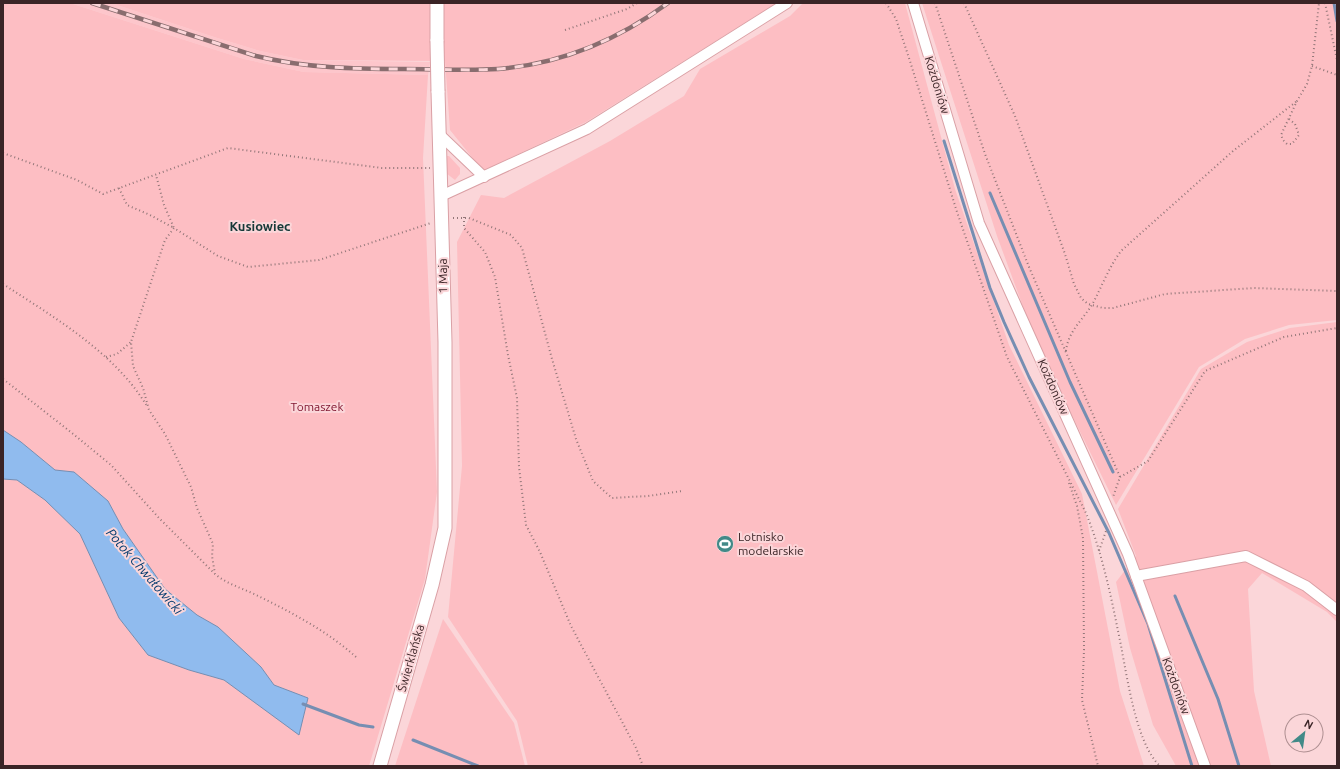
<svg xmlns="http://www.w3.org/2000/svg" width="1340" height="769" viewBox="0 0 1340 769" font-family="Ubuntu,sans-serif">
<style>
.built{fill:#fdc6cb}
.green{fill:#fdbec3}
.water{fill:#90bbee;stroke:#768eb2}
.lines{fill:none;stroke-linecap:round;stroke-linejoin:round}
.stream{stroke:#768eb2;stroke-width:3}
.minor-casing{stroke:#daa0a5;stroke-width:12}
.major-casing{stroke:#daa0a5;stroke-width:15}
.path{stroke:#937779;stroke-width:2;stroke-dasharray:1 3;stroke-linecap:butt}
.minor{stroke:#fff;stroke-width:10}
.major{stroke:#fff;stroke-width:13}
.rail-casing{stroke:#896d6f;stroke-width:4.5}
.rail{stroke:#fbd6d9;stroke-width:3;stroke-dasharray:9;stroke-linecap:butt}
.major-bridge-casing{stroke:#daa0a5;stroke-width:15;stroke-linecap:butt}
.major-bridge{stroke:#fff;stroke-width:13}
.labels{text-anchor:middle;stroke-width:4;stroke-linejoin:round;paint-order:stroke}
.street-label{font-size:12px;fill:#3a2426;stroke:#fbd6d9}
.park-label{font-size:12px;fill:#811832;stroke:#fbd6d9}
.poi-label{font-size:12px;fill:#3a2426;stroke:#fbd6d9;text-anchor:start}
.neighbourhood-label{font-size:13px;font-weight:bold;fill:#163938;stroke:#fbd6d9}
.water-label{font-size:13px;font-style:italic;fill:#033a6e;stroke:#fbd6d9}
</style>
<rect width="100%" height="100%" fill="#fbd6d9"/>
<polygon class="built" points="70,3 111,3 214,37 260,51 303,60 430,62 428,75 304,72 244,59"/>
<g class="green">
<polygon points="3,3 70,3 244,59 304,72 428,75 423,158 437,492 425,579 369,766 3,766 3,479 17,480 45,500 80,534 119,618 148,655 189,670 224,680 299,734 308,698 274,685 261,667 218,627 197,615 165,589 123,529 108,501 74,472 55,470 21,442 3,430"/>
<polygon points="111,3 777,3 586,122 483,171 450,130 445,61 303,60 260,51 214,37"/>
<polygon points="803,3 905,3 955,189 1009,345 1082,494 1120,691 1144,766 528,766 517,721 448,617 462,466 457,242 481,195 504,198 610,141 684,96 700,69 790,16"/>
<polygon points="922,3 1337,3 1337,320 1289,325 1245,339 1199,367 1116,505 1063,397 1025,312 997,236"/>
<polygon points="445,156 449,156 460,168 460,174 455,180 446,173"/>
<polygon points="1337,322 1337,622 1327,612 1262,573 1248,589 1254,691 1271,766 1176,766 1153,725 1130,648 1116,582 1136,556 1118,509 1201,369 1247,342 1290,328"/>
<polygon points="443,619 514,723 525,766 395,766"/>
</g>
<polygon class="water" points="3,430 21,442 55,470 74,472 108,501 123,529 165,589 197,615 218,627 261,667 274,685 308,698 299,735 224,680 189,670 148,655 119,618 80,534 45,500 17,480 3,479"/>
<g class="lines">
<g class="stream">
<polyline points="1334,3 1337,21"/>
<polyline points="944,141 990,288 1004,322 1029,377 1109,533 1148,624 1192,766"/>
<polyline points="990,193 1070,382 1113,472"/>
<polyline points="1175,596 1218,699 1239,766"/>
<polyline points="303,704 359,725 373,727"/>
<polyline points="413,740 478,766"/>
</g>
<defs>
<g id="minor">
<polyline points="913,3 979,223 1128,554 1205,766"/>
<polyline points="439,134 484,177"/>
<polyline points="441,196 587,129 787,3"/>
<polyline points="1136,576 1246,556 1306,586 1337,610"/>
</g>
<g id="major">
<polyline points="437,3 437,41"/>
<polyline points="380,766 432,585 445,528 445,342 438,91"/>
</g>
</defs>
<use href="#minor" class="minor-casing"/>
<use href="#major" class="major-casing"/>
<g class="path">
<path d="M886,3L896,19L909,58L957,212L1007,357L1086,513C1101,550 1110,591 1118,631C1126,666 1134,742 1160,766"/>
<polyline points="935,3 985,154 1029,267 1120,477 1113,497"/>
<polyline points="964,3 1015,116 1065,254 1074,284 1081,298 1088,304 1103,308 1113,308 1165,294 1254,288 1337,291"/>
<polyline points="1325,3 1337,60"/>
<polyline points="565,30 627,9 637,3"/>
<polyline points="1312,66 1337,75"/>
<polyline points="1289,119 1295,124 1299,135 1292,144 1287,144 1283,140 1281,135 1297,101 1307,84 1312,66 1319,3"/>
<polyline points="3,153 77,180 103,194 228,148 382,168 430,168"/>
<polyline points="119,188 127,205 150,215 174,228 164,205 156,175"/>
<polyline points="464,217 464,228 485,252 495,277 508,355 517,398 519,467 526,525 540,552 571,626 636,748 643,766"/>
<polyline points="453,218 469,218 511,235 522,248 552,359 576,439 593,481 612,498 648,496 682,491"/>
<path d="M3,284C55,318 114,352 147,406"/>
<path d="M1066,351C1068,331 1083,320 1093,303C1102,286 1109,267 1121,251L1233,151L1297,101"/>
<polyline points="106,357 117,354 131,342"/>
<polyline points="3,379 72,433 111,465 159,518 214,573"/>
<polyline points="1120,477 1148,461 1205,371 1284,337 1337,328"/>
<polyline points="1069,483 1077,506 1083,538 1084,650 1082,700 1098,766"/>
<polyline points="1099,551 1106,531"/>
<path d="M356,657C327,631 291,612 256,595C242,588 227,584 215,574L212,556L213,544L197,508L191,487L165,434L149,410L143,388L133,366L131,342L165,240L174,228L218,256L248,267L319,260L431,223"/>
</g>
<use href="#minor" class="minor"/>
<use href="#major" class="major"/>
<defs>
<path id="rail" d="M92,3L256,56C305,68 354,69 404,69C435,69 467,71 498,69C560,64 618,40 668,3"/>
</defs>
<use href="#rail" class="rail-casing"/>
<use href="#rail" class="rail"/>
<defs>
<polyline id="major-bridge" points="437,41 438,91"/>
</defs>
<use href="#major-bridge" class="major-bridge-casing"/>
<use href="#major-bridge" class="major-bridge"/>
</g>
<defs>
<symbol id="stadium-disc" viewBox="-11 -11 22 22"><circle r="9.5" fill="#428a88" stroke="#fbd6d9"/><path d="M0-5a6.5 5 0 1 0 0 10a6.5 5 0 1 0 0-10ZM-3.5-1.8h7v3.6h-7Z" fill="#fff"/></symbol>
</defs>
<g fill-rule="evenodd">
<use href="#stadium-disc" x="715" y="534" width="20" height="20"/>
</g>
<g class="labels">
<g class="street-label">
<text transform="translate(937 85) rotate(73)" y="4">Kożdoniów</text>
<text transform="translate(443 276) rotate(-91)" y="4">1 Maja</text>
<text transform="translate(1053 387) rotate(66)" y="4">Kożdoniów</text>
<text transform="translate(411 658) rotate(-74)" y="4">Świerklańska</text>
<text transform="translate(1176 686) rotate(70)" y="4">Kożdoniów</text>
</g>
<g class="park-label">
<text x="317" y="411">Tomaszek</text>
</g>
<g class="poi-label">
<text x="738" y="541">Lotnisko<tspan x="738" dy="14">modelarskie</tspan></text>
</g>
<g class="neighbourhood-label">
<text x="260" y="231">Kusiowiec</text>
</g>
<g class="water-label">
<text transform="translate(145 571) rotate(49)" y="5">Potok Chwałowicki</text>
</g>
</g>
<rect width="1340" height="769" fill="none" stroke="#3a2426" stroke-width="8"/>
<g transform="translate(1304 733) rotate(29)"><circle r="19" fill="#fbd6d9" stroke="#ae8f91"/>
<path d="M0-3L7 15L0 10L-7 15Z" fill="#428a88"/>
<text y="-6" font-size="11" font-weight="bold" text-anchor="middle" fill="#3a2426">N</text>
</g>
</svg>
